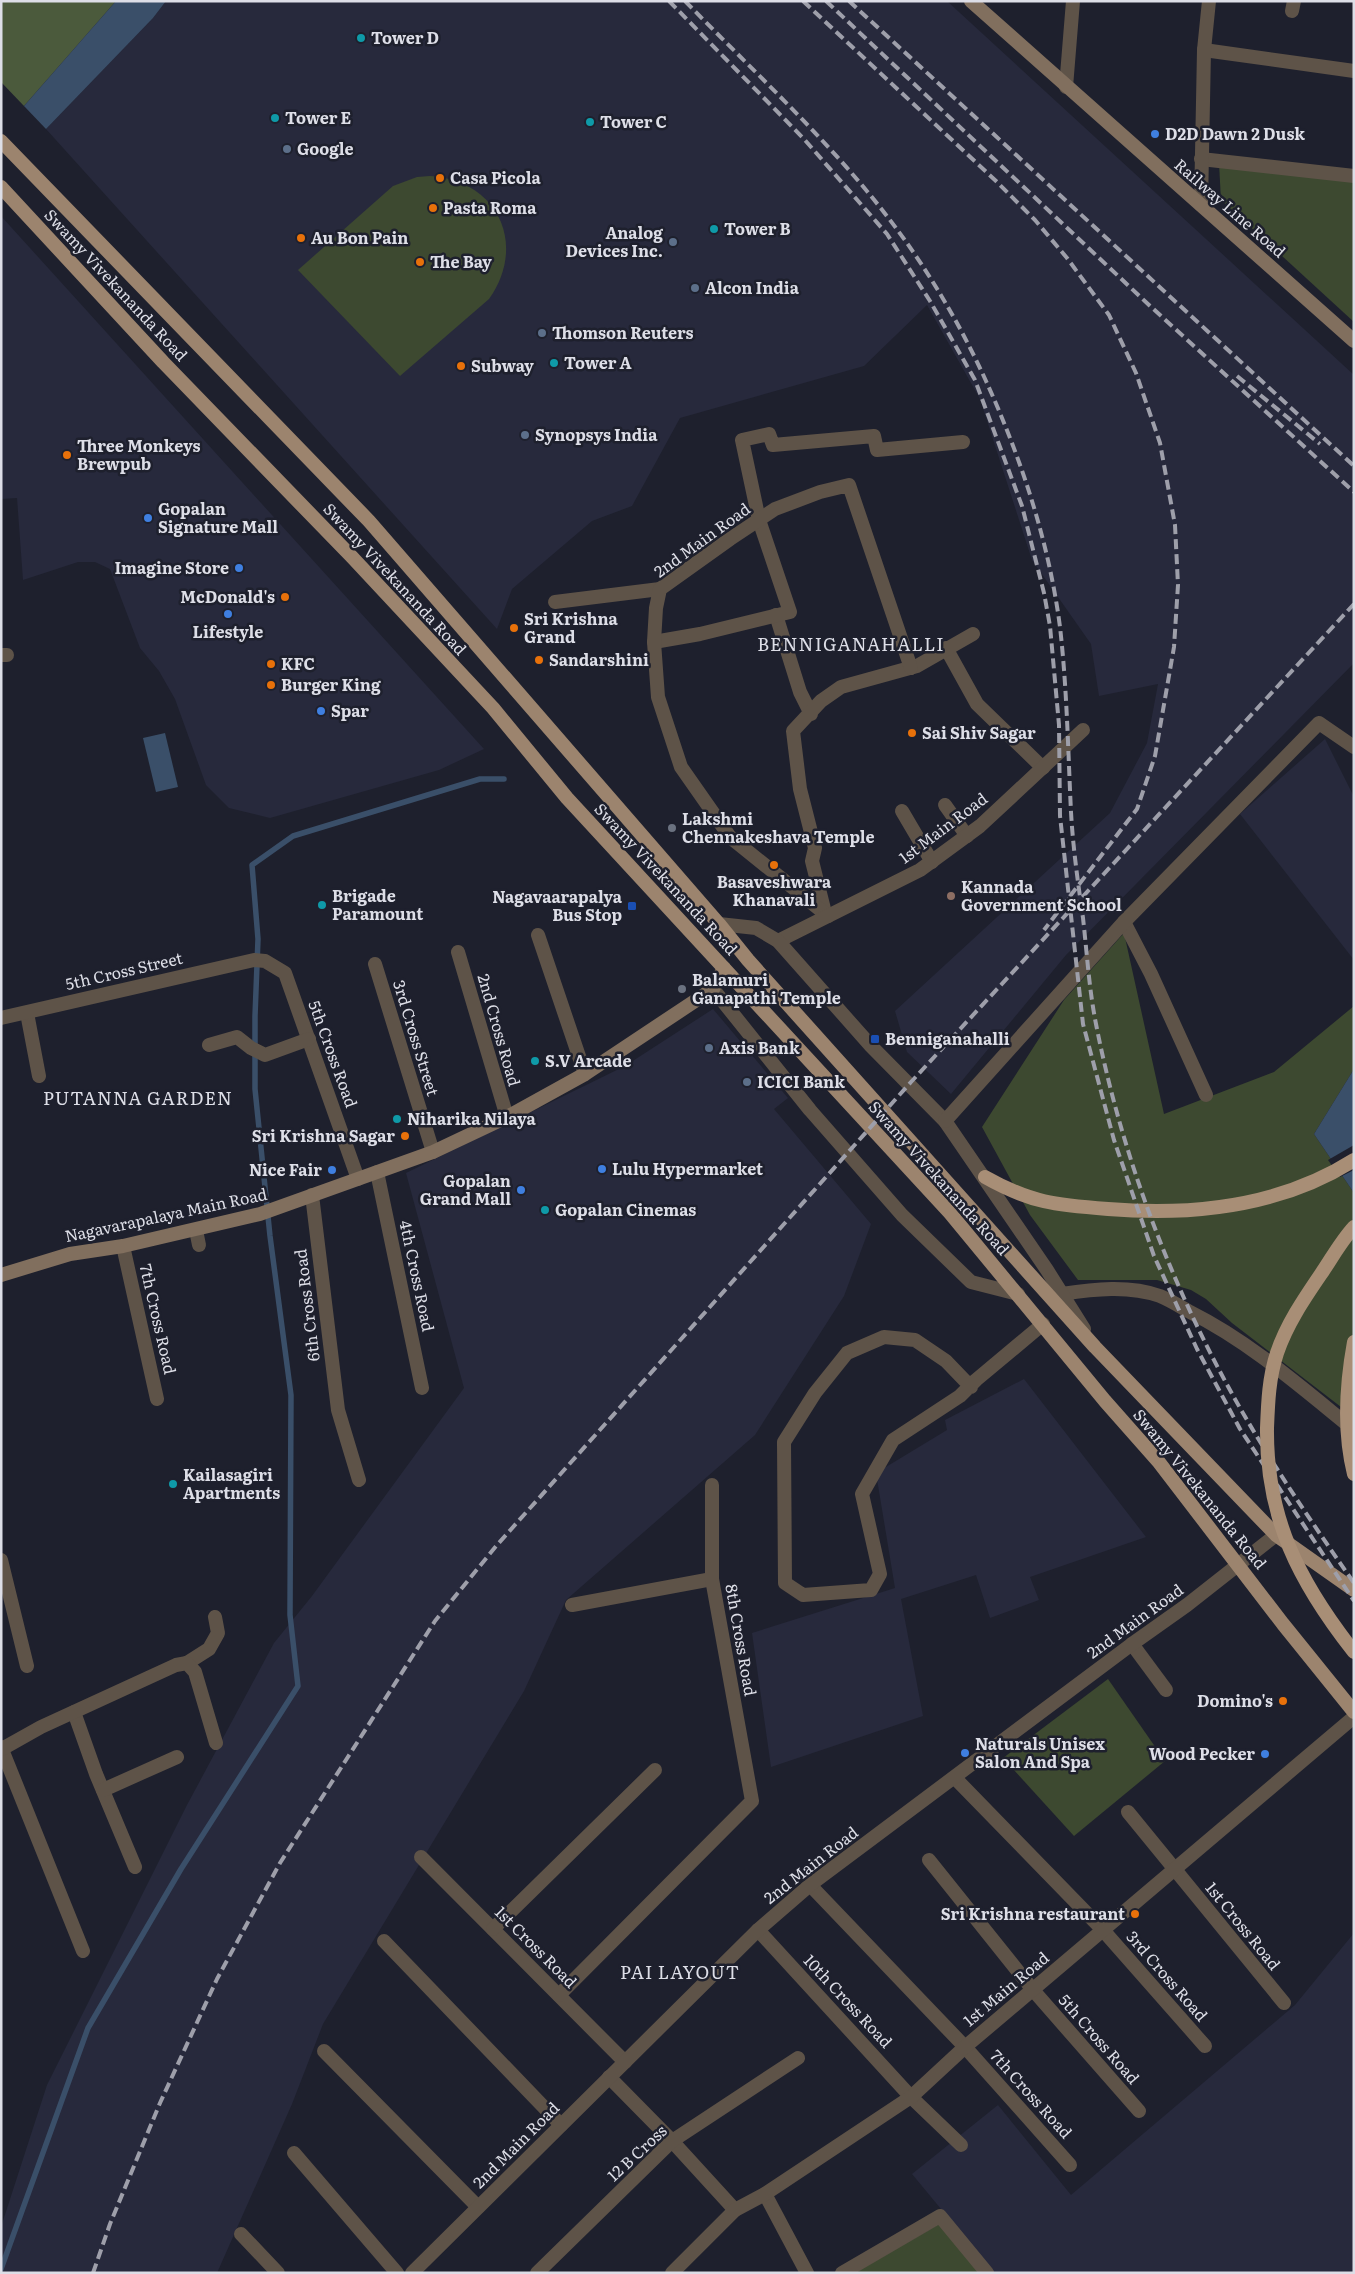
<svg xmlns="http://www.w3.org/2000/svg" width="1355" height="2274" viewBox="0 0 1355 2274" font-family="Literata,serif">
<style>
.built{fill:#27293c}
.green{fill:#3d4930}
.forest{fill:#4b5a3c}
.water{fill:#3a4f69}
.pier{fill:#1e202d}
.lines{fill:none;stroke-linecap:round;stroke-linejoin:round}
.stream{stroke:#3a4f69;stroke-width:5.5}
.minor{stroke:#5e5348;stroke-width:14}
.tertiary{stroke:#5e5348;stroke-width:14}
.secondary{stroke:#816f5e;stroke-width:14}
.primary{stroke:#9c846e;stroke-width:14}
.trunk{stroke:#a88e76;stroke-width:14}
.rail{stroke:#9e9faa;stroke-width:4;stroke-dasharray:10 5;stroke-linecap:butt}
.trunk-bridge{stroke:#a88e76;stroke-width:14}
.culture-dot{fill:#0f9aa8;stroke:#1e202d;stroke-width:2}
.shop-dot{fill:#3f7fe0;stroke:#1e202d;stroke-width:2}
.service-dot{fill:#5c6f8a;stroke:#1e202d;stroke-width:2}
.food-dot{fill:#e8710a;stroke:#1e202d;stroke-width:2}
.worship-dot{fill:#6b7280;stroke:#1e202d;stroke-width:2}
.education-dot{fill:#8d6e63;stroke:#1e202d;stroke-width:2}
.transit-dot{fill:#1a4fb4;stroke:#1e202d;stroke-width:2}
.labels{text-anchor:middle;stroke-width:5;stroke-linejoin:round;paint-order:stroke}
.poi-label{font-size:16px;font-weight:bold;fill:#dddee7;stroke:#1e202d;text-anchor:start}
.street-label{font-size:16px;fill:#dddee7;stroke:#1e202d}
.neighbourhood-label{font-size:18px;letter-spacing:1px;fill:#dddee7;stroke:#1e202d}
</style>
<rect width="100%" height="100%" fill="#1e202d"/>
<g class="built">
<polygon points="166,1 947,1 1354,375 1354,663 1066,955 951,1094 907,1052 895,1011 1110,813 1147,743 1158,684 1099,696 1091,644 1032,560 980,399 927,305 864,366 680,418 632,506 592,521 512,589 497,629 46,129 153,18"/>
<polygon points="1,216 484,749 439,770 270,818 229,808 206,785 175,699 159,671 140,648 110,569 95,562 78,562 23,580 17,498 1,499"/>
<polygon points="1325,739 1354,797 1354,960 1240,814"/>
<polygon points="713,1009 788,1098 774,1109 871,1224 844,1296 755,1435 566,1600 524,1691 323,2024 292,2104 217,2273 1,2273 1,2227 47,2085 187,1805 274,1643 312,1596 464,1388 406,1173 625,1066"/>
<polygon points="1024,1379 1146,1537 1030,1577 1039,1600 990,1618 976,1575 901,1599 923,1716 771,1767 752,1633 895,1588 876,1473 947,1430 945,1420"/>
<polygon points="1354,1933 1354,2273 994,2273 912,2174 998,2105 1071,2195 1295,2005"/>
</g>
<g class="green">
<polygon points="1219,163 1354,180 1354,322 1221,200"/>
<path d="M430,176C497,180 528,244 489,299L400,376L298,270L393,186L417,177Z"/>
<polygon points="1124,933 1164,1114 1274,1072 1354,1006 1354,1069 1314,1134 1354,1193 1354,1417 1232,1323 1206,1299 1191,1290 1157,1280 1078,1280 1030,1215 982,1127 1064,1000"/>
<polygon points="1108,1679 1165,1761 1074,1836 1003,1758"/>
<polygon points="941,2223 981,2273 854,2273"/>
</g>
<polygon class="forest" points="1,1 116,1 24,106 1,82"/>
<g class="water">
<polygon points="116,1 166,1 153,18 46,129 24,106"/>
<polygon points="165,733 178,787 156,792 143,738"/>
<polygon points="1354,1069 1354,1193 1314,1134"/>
</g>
<polygon class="pier" points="1354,1145 1354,1170 1340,1177 1328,1160"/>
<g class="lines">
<polyline class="stream" points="1,2269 88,2028 181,1869 298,1686 290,1615 291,1395 270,1236 255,1089 255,1016 258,939 252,865 293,836 480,779 504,779"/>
<g class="minor">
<polyline points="1292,11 1294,1"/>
<polyline points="1204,50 1354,71"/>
<polyline points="1066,87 1073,1"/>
<polyline points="1201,159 1354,176"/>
<polyline points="555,602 660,589"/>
<polyline points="776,615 800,692 811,714"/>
<polyline points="654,642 700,634 790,612 759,520 742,440 769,434 773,445 874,436 877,450 963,442"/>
<polyline points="946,648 977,704 1043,768"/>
<polyline points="1,655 7,655"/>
<polyline points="945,805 967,836"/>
<polyline points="902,811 932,862"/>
<polyline points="825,913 812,861 815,848 800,789 793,731 821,701 841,687 917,666 973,634"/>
<polyline points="828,916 730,837 681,767 658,697 654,642 656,608 660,589 730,539 775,509 820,492 849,485 911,668"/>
<polyline points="1124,922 1151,974 1206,1095"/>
<polyline points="538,935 585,1074"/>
<polyline points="778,941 920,870 980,826 1083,730"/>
<polyline points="458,952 507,1117"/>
<polyline points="375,964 433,1152"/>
<polyline points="27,1013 39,1076"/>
<polyline points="1,1018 254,960 265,961 285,973 358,1179"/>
<polyline points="209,1045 237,1037 251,1048 265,1055 309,1039"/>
<polyline points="377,1172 422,1388"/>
<polyline points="312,1195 338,1410 359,1480"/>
<polyline points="196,1230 199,1245"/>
<polyline points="123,1246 157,1399"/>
<path d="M1062,1294C1094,1289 1129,1285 1160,1296C1170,1300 1181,1307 1190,1312C1250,1342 1302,1388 1354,1430"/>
<polyline points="971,1387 946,1361 915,1340 884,1337 847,1353 815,1393 784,1442 785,1583 803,1595 871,1590 880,1574 862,1494 893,1440 960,1396 976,1380 1043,1324"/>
<polyline points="1,1560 27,1666"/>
<polyline points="572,1605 712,1579"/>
<polyline points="1132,1644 1166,1690"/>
<polyline points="187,1663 209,1649 218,1633 215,1617"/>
<polyline points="74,1712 96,1774 135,1867"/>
<polyline points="1,1747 83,1951"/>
<polyline points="2,1749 41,1727 176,1665 187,1663 195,1672 216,1743"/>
<polyline points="955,1778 1102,1929 1205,2046"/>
<polyline points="103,1790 177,1757"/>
<polyline points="1128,1812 1284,2003"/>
<polyline points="421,1857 625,2062"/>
<polyline points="929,1860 1033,1990 1139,2111"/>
<polyline points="810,1885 965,2047 1070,2165"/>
<polyline points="493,1929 655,1770"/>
<polyline points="758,1930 911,2097 961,2145"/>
<polyline points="384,1941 561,2125"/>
<polyline points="559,1995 752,1801 712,1579 712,1485"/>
<polyline points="324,2051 478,2207"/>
<polyline points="609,2077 672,2141 735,2210"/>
<polyline points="294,2153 397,2273"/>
<polyline points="765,2194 807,2273"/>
<polyline points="241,2234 278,2273"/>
<polyline points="412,2273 758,1930 810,1885 1132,1644 1187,1605 1276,1535"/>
<polyline points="537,2273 672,2141 798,2058"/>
<polyline points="672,2273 735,2210 765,2194 911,2097 965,2047 1354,1717"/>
<polyline points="842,2273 940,2216 987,2273"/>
</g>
<g class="tertiary">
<polyline points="1201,205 1204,50 1209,1"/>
<polyline points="719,924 756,928 778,941 871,1046 945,1121 1047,1270 1084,1329"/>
<polyline points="713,989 810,1110 902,1215 971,1282 1018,1294"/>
<polyline points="945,1121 1124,922 1319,723 1354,747"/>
</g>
<g class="secondary">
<polyline points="971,1 1354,341"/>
<polyline points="1,1275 70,1254 123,1246 260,1214 433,1152 507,1117 585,1074 713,989 724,968"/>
</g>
<g class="primary">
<polyline points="1,141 369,521 719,924 748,960 1095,1347 1276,1535 1354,1590"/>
<polyline points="1,187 163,362 352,557 493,708 567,798 950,1213 1105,1401 1158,1461 1283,1624 1354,1712"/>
</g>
<path class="trunk" d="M985,1177C1031,1203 1056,1205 1108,1209C1193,1216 1280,1207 1354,1160"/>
<g class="rail">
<polyline points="669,1 804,139 887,234 930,301 975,380 1022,506 1044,593 1050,626 1059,725 1060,816 1083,1024 1114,1140 1154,1256 1197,1349 1240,1429 1354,1601"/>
<path d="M685,1C757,75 835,146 896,228C931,275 962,328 986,381C1021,458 1049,542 1060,627C1067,688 1068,751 1071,812C1073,848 1078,883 1083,918C1087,953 1089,989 1096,1024C1123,1162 1176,1299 1247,1420C1280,1476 1317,1530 1354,1583"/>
<polyline points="803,1 996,181 1035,220 1067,258 1109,315 1136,373 1160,443 1175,525 1178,585 1174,647 1155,756 1137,809 1044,930"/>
<polyline points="826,1 1149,305 1354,492"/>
<polyline points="849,1 1354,466"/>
<polyline points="1237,376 1320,444"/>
<polyline points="93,2273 110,2224 160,2103 217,1979 280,1863 435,1621 497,1545 911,1082 1354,604"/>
</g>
<g class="trunk-bridge">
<path d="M1354,1227C1342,1240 1333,1256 1323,1271C1306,1296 1287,1323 1277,1353C1269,1377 1268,1402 1267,1428C1266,1518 1299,1582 1354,1652"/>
<path d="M1354,1342C1346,1386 1343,1430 1354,1474"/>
</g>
</g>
<g class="culture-dot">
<circle cx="361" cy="38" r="5"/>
<circle cx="275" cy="118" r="5"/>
<circle cx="590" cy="122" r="5"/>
<circle cx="714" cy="229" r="5"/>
<circle cx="554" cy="363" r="5"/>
<circle cx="322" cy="905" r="5"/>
<circle cx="535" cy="1061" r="5"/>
<circle cx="397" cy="1119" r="5"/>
<circle cx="545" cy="1210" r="5"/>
<circle cx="173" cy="1484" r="5"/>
</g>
<g class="shop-dot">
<circle cx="1155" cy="134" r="5"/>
<circle cx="148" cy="518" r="5"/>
<circle cx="239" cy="568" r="5"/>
<circle cx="228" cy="614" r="5"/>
<circle cx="321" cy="711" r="5"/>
<circle cx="602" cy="1169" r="5"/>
<circle cx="332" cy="1170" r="5"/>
<circle cx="521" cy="1190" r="5"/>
<circle cx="965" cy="1753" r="5"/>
<circle cx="1265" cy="1754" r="5"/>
</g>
<g class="service-dot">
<circle cx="287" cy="149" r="5"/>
<circle cx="673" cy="242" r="5"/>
<circle cx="695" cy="288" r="5"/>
<circle cx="542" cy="333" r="5"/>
<circle cx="525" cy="435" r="5"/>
<circle cx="709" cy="1048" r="5"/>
<circle cx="747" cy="1082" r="5"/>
</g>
<g class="food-dot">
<circle cx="440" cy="178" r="5"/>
<circle cx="433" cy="208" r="5"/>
<circle cx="301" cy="238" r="5"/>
<circle cx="420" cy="262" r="5"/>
<circle cx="461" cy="366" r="5"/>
<circle cx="67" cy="455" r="5"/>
<circle cx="285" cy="597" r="5"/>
<circle cx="514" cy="628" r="5"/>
<circle cx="539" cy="660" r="5"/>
<circle cx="271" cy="664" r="5"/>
<circle cx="271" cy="685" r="5"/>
<circle cx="912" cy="733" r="5"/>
<circle cx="774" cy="865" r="5"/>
<circle cx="405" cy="1136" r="5"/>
<circle cx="1283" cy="1701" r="5"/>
<circle cx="1135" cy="1914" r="5"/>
</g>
<g class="worship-dot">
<circle cx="672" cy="828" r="5"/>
<circle cx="682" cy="989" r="5"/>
</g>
<circle class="education-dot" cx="951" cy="896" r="5"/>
<g class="transit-dot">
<rect x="627" y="901" width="10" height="10" rx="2.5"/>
<rect x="870" y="1034" width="10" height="10" rx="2.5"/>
</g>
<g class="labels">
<g class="poi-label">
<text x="371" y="44">Tower D</text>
<text x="285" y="124">Tower E</text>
<text x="600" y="128">Tower C</text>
<text x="1165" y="140">D2D Dawn 2 Dusk</text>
<text x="297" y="155">Google</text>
<text x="450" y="184">Casa Picola</text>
<text x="443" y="214">Pasta Roma</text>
<text x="724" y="235">Tower B</text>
<text x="663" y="239" text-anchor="end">Analog<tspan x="663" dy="18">Devices Inc.</tspan></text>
<text x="311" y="244">Au Bon Pain</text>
<text x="430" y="268">The Bay</text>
<text x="705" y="294">Alcon India</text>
<text x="552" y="339">Thomson Reuters</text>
<text x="564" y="369">Tower A</text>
<text x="471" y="372">Subway</text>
<text x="535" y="441">Synopsys India</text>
<text x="77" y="452">Three Monkeys<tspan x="77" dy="18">Brewpub</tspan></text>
<text x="158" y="515">Gopalan<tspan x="158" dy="18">Signature Mall</tspan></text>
<text x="229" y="574" text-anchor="end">Imagine Store</text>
<text x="275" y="603" text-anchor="end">McDonald's</text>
<text x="524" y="625">Sri Krishna<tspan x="524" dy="18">Grand</tspan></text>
<text x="228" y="638" text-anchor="middle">Lifestyle</text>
<text x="549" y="666">Sandarshini</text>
<text x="281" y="670">KFC</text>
<text x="281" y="691">Burger King</text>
<text x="331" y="717">Spar</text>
<text x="922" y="739">Sai Shiv Sagar</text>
<text x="682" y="825">Lakshmi<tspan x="682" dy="18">Chennakeshava Temple</tspan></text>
<text x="774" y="888" text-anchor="middle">Basaveshwara<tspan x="774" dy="18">Khanavali</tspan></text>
<text x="961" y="893">Kannada<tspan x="961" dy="18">Government School</tspan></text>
<text x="332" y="902">Brigade<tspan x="332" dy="18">Paramount</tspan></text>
<text x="622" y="903" text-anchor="end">Nagavaarapalya<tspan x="622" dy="18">Bus Stop</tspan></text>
<text x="692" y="986">Balamuri<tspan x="692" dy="18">Ganapathi Temple</tspan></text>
<text x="885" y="1045">Benniganahalli</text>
<text x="719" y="1054">Axis Bank</text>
<text x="545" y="1067">S.V Arcade</text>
<text x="757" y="1088">ICICI Bank</text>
<text x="407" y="1125">Niharika Nilaya</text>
<text x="395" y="1142" text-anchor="end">Sri Krishna Sagar</text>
<text x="612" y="1175">Lulu Hypermarket</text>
<text x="322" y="1176" text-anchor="end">Nice Fair</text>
<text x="511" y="1187" text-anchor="end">Gopalan<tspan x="511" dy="18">Grand Mall</tspan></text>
<text x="555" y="1216">Gopalan Cinemas</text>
<text x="183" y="1481">Kailasagiri<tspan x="183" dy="18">Apartments</tspan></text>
<text x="1273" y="1707" text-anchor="end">Domino's</text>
<text x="975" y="1750">Naturals Unisex<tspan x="975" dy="18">Salon And Spa</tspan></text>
<text x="1255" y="1760" text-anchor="end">Wood Pecker</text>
<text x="1125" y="1920" text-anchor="end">Sri Krishna restaurant</text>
</g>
<g class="street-label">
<text transform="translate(1230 208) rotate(41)" y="6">Railway Line Road</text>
<text transform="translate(116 285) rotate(47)" y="6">Swamy Vivekananda Road</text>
<text transform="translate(702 540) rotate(-36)" y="6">2nd Main Road</text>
<text transform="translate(395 579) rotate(47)" y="6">Swamy Vivekananda Road</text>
<text transform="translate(943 828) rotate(-37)" y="6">1st Main Road</text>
<text transform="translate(666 879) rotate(47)" y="6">Swamy Vivekananda Road</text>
<text transform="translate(124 971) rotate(-13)" y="6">5th Cross Street</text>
<text transform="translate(499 1030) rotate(74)" y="6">2nd Cross Road</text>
<text transform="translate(416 1038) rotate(73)" y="6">3rd Cross Street</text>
<text transform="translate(333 1054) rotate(70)" y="6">5th Cross Road</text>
<text transform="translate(939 1178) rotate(48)" y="6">Swamy Vivekananda Road</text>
<text transform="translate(166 1215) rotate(-12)" y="6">Nagavarapalaya Main Road</text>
<text transform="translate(417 1276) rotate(78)" y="6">4th Cross Road</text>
<text transform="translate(307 1305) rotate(-97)" y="6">6th Cross Road</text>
<text transform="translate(158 1319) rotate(77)" y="6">7th Cross Road</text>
<text transform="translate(1200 1489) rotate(51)" y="6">Swamy Vivekananda Road</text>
<text transform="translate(1135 1621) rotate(-36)" y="6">2nd Main Road</text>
<text transform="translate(741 1640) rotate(80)" y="6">8th Cross Road</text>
<text transform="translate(811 1865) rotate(-38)" y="6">2nd Main Road</text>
<text transform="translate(1243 1926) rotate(51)" y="6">1st Cross Road</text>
<text transform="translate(536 1947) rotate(45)" y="6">1st Cross Road</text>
<text transform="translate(1167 1976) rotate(49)" y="6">3rd Cross Road</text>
<text transform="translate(1006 1989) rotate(-40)" y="6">1st Main Road</text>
<text transform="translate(848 2001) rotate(47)" y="6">10th Cross Road</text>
<text transform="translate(1099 2039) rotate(49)" y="6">5th Cross Road</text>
<text transform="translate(1031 2094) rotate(48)" y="6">7th Cross Road</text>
<text transform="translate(516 2145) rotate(-45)" y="6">2nd Main Road</text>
<text transform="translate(637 2153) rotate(-43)" y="6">12 B Cross</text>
</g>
<g class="neighbourhood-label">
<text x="851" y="651">BENNIGANAHALLI</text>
<text x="138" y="1105">PUTANNA GARDEN</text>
<text x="680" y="1979">PAI LAYOUT</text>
</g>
</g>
<rect width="1355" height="2274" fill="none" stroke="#dddee7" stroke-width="5"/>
</svg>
